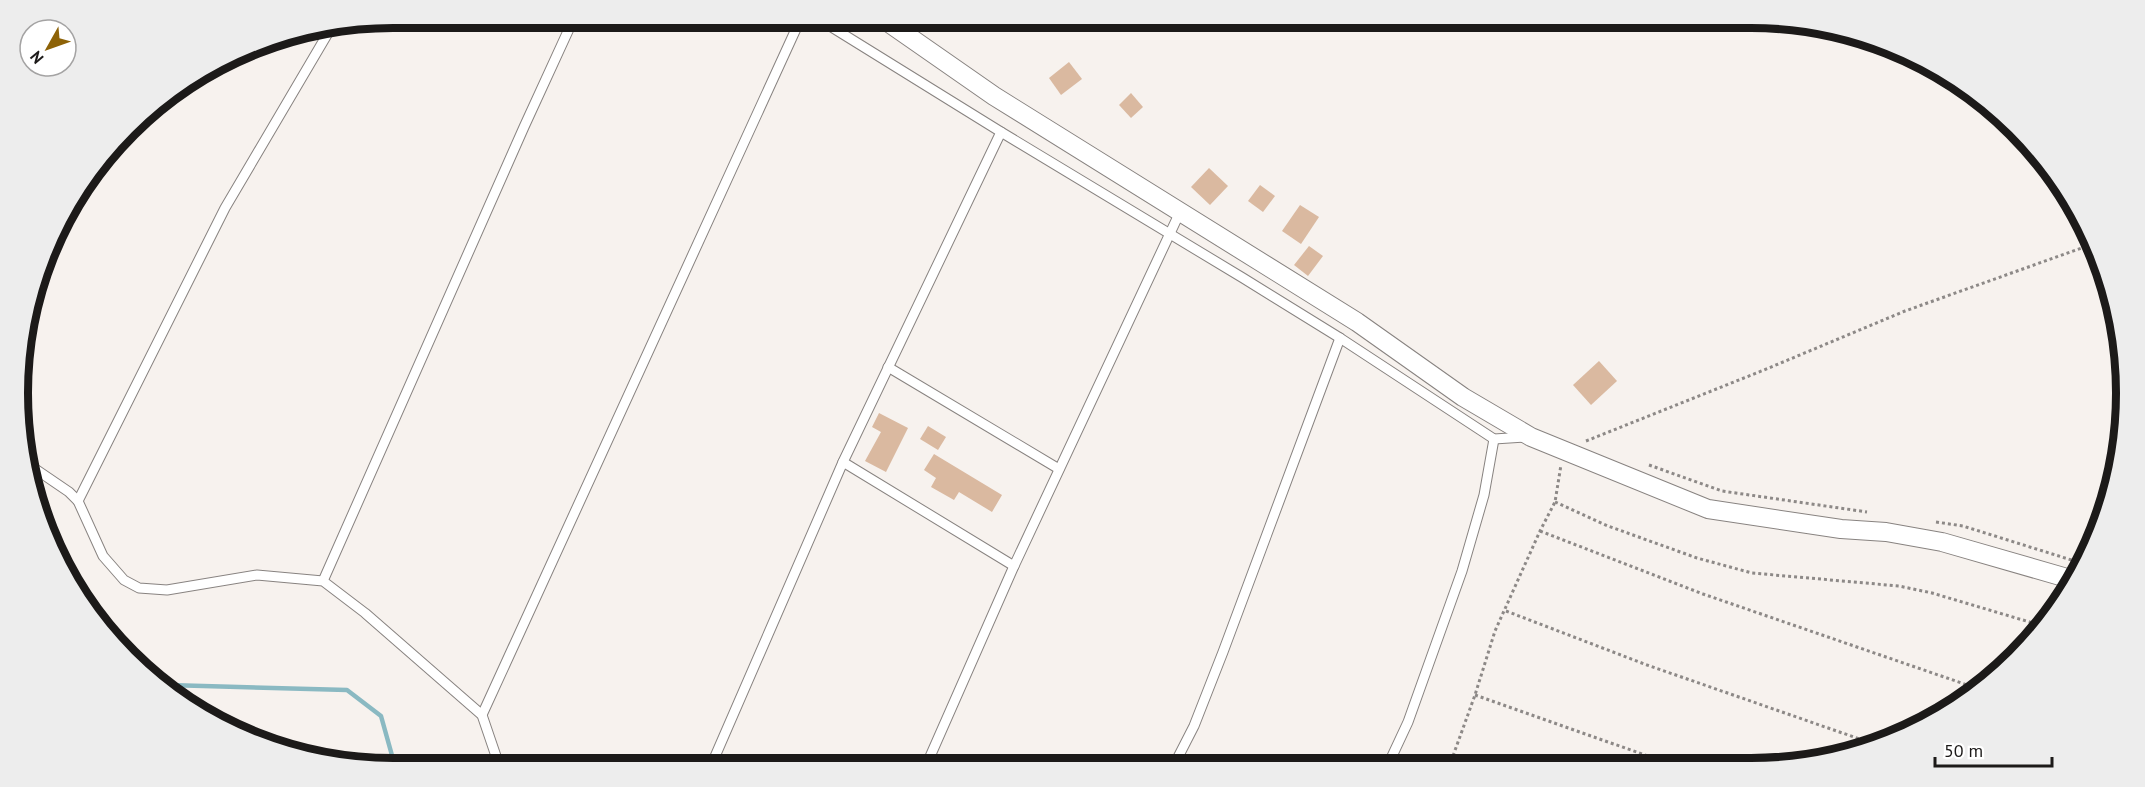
<svg xmlns="http://www.w3.org/2000/svg" width="2145" height="787" viewBox="0 0 2145 787" font-family="'PT Sans',sans-serif">
<style>
.lines{fill:none;stroke-linecap:round;stroke-linejoin:round}
.stream{stroke:#8ab9c2;stroke-width:4.5}
.building{fill:#dab9a0}
.lane-casing{stroke:#888380;stroke-width:11}
.street-casing{stroke:#888380;stroke-width:20}
.path{stroke:#8d8987;stroke-width:3;stroke-dasharray:3 3;stroke-linecap:butt}
.lane{stroke:#fff;stroke-width:9}
.street{stroke:#fff;stroke-width:18}
.rim{fill:none;stroke:#1c1a19;stroke-width:8}
</style>
<rect width="100%" height="100%" fill="#f7f2ee"/>
<g class="lines">
<polyline class="stream" points="161,687 168,685 347,690 381,716 393,759 393,769"/>
</g>
<g class="building">
<polygon points="1069,62 1082,79 1061,95 1049,78"/>
<polygon points="1131,93 1143,107 1131,118 1119,105"/>
<polygon points="1209,168 1228,186 1210,205 1191,187"/>
<polygon points="1260,185 1275,196 1263,212 1248,201"/>
<polygon points="1300,205 1319,217 1301,244 1282,231"/>
<polygon points="1309,246 1323,256 1308,276 1294,265"/>
<polygon points="1599,361 1617,381 1591,405 1573,385"/>
<polygon points="879,413 908,428 886,472 865,461 881,432 872,427"/>
<polygon points="928,426 946,437 938,450 920,439"/>
<polygon points="934,454 1002,495 992,512 959,492 954,500 931,487 936,478 924,470"/>
</g>
<g class="lines">
<defs>
<g id="lane">
<polyline points="817,18 1001,132 1243,278 1340,338 1494,439 1525,437"/>
<polyline points="888,367 1059,469"/>
<polyline points="25,462 69,492 78,501 103,556 124,580 139,588 167,590 257,575 323,581 365,613 482,715 497,759 504,769"/>
<polyline points="843,462 1014,566"/>
<polyline points="78,501 225,208 331,28"/>
<polyline points="323,581 524,127 574,18"/>
<polyline points="482,715 801,18"/>
<polyline points="1173,767 1194,726 1223,652 1340,338"/>
<polyline points="1387,767 1408,722 1462,571 1484,495 1494,439"/>
<polyline points="710,768 843,462 1001,132"/>
<polyline points="925,768 1014,566 1180,212"/>
</g>
<polyline id="street" points="882,18 994,96 1357,322 1463,397 1531,437 1708,509 1841,529 1886,532 1942,542 2074,580"/>
</defs>
<use href="#lane" class="lane-casing"/>
<use href="#street" class="street-casing"/>
<g class="path">
<polyline points="1586,441 1764,370 1905,311 2090,245"/>
<polyline points="1649,465 1722,491 1867,512"/>
<polyline points="1555,502 1608,526 1697,558 1752,573 1899,586 1932,593 2043,626"/>
<polyline points="1936,522 1963,526 2081,563"/>
<polyline points="1540,531 1703,594 1979,689"/>
<polyline points="1506,611 1647,665 1874,744"/>
<polyline points="1475,695 1676,766"/>
<polyline points="1449,767 1475,695 1495,631 1540,531 1555,502 1561,465"/>
</g>
<use href="#lane" class="lane"/>
<use href="#street" class="street"/>
</g>
<path d="M0 0H2145V787H0ZM393 28H1751A365 365 0 0 1 2116 393V393A365 365 0 0 1 1751 758H393A365 365 0 0 1 28 393V393A365 365 0 0 1 393 28Z" fill="#ededed" fill-rule="evenodd"/>
<path class="rim" d="M393 28H1751A365 365 0 0 1 2116 393V393A365 365 0 0 1 1751 758H393A365 365 0 0 1 28 393V393A365 365 0 0 1 393 28Z"/>
<g transform="translate(48 48) rotate(230)"><circle r="28" fill="#ffffff" stroke="#a4a3a3" stroke-width="1.5"/>
<path d="M0-4.5L10 22L0 15L-10 22Z" fill="#8d6207"/>
<text y="-9" font-size="16" font-weight="bold" text-anchor="middle" fill="#1c1a19">N</text>
</g>
<path d="M1935 757v9h117v-9" fill="none" stroke="#1c1a19" stroke-width="3"/>
<text x="1944" y="757" font-size="18" fill="#1c1a19" stroke="#ffffff" stroke-width="4.5" paint-order="stroke">50 m</text>
</svg>
